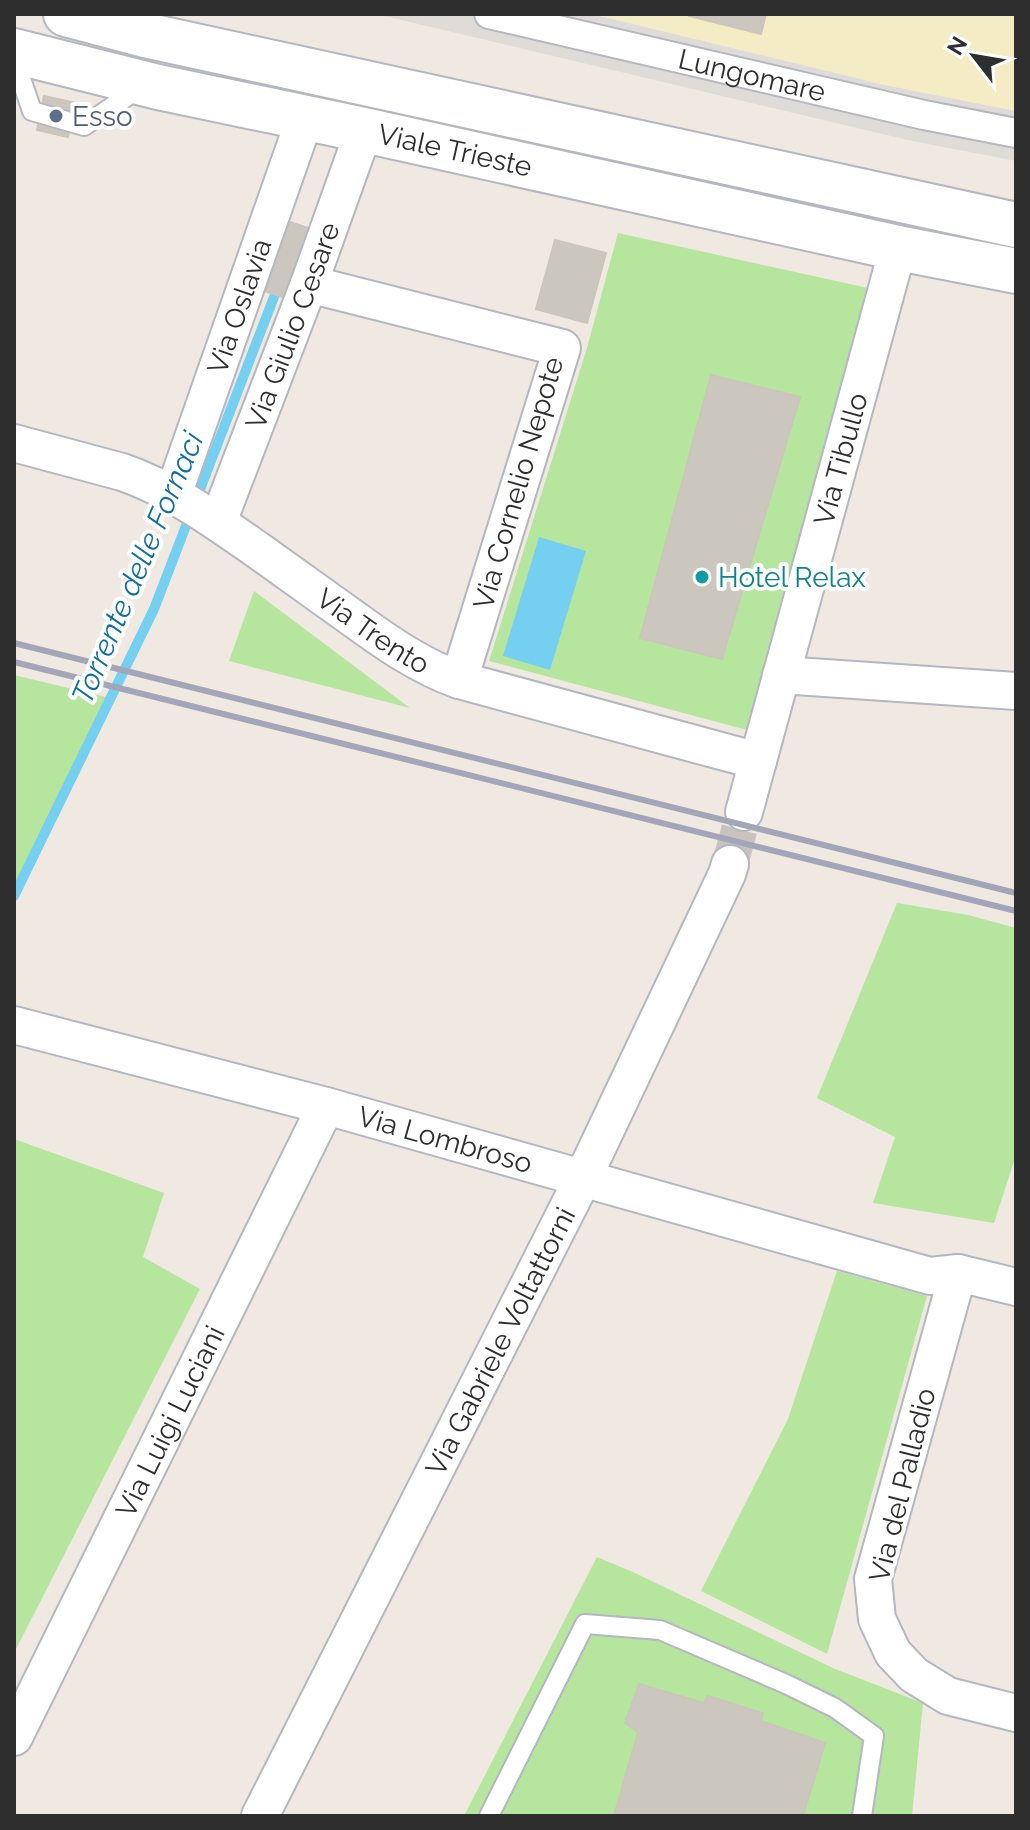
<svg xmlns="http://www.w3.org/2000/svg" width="1030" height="1830" viewBox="0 0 1030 1830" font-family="Raleway,sans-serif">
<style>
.green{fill:#b6e59e}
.sand{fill:#f3ecc5}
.plaza{fill:#dfdcd8}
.water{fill:#75cff0}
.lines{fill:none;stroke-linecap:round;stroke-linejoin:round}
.stream{stroke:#75cff0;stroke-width:10}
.building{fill:#cbc7bf;stroke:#cbc5ba;stroke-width:2}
.minor-tunnel{stroke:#c8c4bd;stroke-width:36;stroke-dasharray:36 18;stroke-linecap:butt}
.service-casing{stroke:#b4b7c1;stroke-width:22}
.pedestrian-casing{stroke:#b4b7c1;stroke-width:32}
.minor-casing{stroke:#b4b7c1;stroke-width:40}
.tertiary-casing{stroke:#b4b7c1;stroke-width:48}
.service{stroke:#fff;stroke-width:18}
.pedestrian{stroke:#fff;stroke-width:28}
.minor{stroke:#fff;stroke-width:36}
.tertiary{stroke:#fff;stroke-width:44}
.rail{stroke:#a3a6b8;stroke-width:6}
.service-dot{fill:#5c6f8a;stroke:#fff;stroke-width:3}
.culture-dot{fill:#0f9aa8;stroke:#fff;stroke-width:3}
.labels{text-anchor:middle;stroke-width:8;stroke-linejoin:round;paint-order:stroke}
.street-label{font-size:28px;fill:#2e2e2e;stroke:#fff}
.service-label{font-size:28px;fill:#4e5e75;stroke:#fff;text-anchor:start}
.culture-label{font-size:28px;fill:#0d838f;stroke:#fff;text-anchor:start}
.water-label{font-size:30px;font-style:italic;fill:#0d6fa3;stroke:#fff}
</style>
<rect width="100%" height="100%" fill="#efe9e1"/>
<g class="green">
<polygon points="618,233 877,290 838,404 783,594 747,730 489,661 587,348"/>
<polygon points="254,591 410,708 229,661"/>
<polygon points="14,675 110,698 14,896"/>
<polygon points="897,903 968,915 1016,928 1016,1155 994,1223 873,1203 895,1137 817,1098"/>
<polygon points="14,1139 164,1193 143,1257 200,1289 14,1653"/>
<polygon points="837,1271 927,1296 827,1654 701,1591 788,1419"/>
<polygon points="597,1557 635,1573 835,1669 923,1703 912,1816 803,1816 824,1743 761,1721 763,1712 709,1696 704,1703 639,1684 625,1723 638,1732 614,1816 464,1816"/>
</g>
<polygon class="sand" points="594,14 1016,14 1016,111 889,86"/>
<polygon class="plaza" points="376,14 591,14 889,86 1016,111 1016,161 912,141"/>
<polygon class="water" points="539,537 586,551 550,670 503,656"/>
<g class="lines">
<polyline class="stream" points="14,896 154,609 274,297"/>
</g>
<g class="building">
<polygon points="689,14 766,14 761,34 689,16"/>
<polygon points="44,96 76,103 68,137 37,130"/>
<polygon points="278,218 317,231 294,301 255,288"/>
<polygon points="555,240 606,253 587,323 536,309"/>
<polygon points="711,375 800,397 722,659 640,638"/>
<polygon points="639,1684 704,1703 708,1696 763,1713 761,1721 825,1743 803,1816 614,1816 638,1732 625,1723"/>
</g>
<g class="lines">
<polyline class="minor-tunnel" points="730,864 744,812"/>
<defs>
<g id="service">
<polyline points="14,58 32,111 84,126 139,88"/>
<polyline points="489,1816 585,1624 660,1630 786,1684 835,1708 874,1736 862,1816"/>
</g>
<g id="pedestrian">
<path id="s1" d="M489,14L924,115L1016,133"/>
</g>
<g id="minor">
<polyline points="309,284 562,348 459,680"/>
<path id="s2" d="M14,443L122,472C172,489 216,521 259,551C291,574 322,596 354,619C387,643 420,666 459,680L758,761"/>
<path id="s3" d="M173,495L305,118"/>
<path id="s4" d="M218,522L309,284L364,130"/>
<polyline points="781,675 1016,691"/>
<path id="s5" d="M744,812L898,248"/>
<path id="s6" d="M14,1025L326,1106L930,1276L958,1273L1016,1287"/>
<polyline points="958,1273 873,1579 877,1619 893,1653 914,1675 948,1696 1016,1713"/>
<path id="s7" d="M14,1737L326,1106"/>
<path id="s8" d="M260,1816L582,1180L727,874L730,864"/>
</g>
<g id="tertiary">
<polyline points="66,14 145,35 1016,225"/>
<path id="s9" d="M14,51L158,87L364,130L898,248L1016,271"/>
</g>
</defs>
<use href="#service" class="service-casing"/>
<use href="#pedestrian" class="pedestrian-casing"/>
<use href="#minor" class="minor-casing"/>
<use href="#tertiary" class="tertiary-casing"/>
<use href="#service" class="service"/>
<use href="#pedestrian" class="pedestrian"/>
<use href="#minor" class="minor"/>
<use href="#tertiary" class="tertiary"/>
<g class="rail">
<polyline points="14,643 1016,893"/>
<polyline points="14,662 1016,911"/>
</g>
</g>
<circle class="service-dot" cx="56" cy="116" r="8"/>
<circle class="culture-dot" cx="702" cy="577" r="8"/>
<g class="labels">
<g class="street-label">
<text dy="10" stroke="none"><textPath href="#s1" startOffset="270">Lungomare</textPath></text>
<text dy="10" stroke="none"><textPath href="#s9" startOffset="452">Viale Trieste</textPath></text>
<text dy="10" stroke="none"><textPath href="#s3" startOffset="200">Via Oslavia</textPath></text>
<text dy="10" stroke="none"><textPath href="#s4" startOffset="210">Via Giulio Cesare</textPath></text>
<text dy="10" stroke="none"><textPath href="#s5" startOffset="366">Via Tibullo</textPath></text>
<text transform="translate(518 483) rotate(-74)" y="10">Via Cornelio Nepote</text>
<text dy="10" stroke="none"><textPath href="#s2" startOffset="410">Via Trento</textPath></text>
<text dy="10" stroke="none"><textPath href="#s6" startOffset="446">Via Lombroso</textPath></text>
<text dy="10" stroke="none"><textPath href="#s8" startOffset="532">Via Gabriele Voltattorni</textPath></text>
<text dy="10" stroke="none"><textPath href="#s7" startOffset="352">Via Luigi Luciani</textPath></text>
<text transform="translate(902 1485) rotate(-76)" y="10">Via del Palladio</text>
</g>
<g class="service-label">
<text x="72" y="126">Esso</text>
</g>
<g class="culture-label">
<text x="718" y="587">Hotel Relax</text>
</g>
<g class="water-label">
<text transform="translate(138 568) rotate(-67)" y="10">Torrente delle Fornaci</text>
</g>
</g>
<rect width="1030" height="1830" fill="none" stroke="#2e2e2e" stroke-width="32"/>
<g transform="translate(974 56) rotate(301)" stroke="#ffffff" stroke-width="6" paint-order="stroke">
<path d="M0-6L14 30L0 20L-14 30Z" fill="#2e2e2e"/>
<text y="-12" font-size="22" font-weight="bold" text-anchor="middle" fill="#2e2e2e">N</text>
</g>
</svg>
